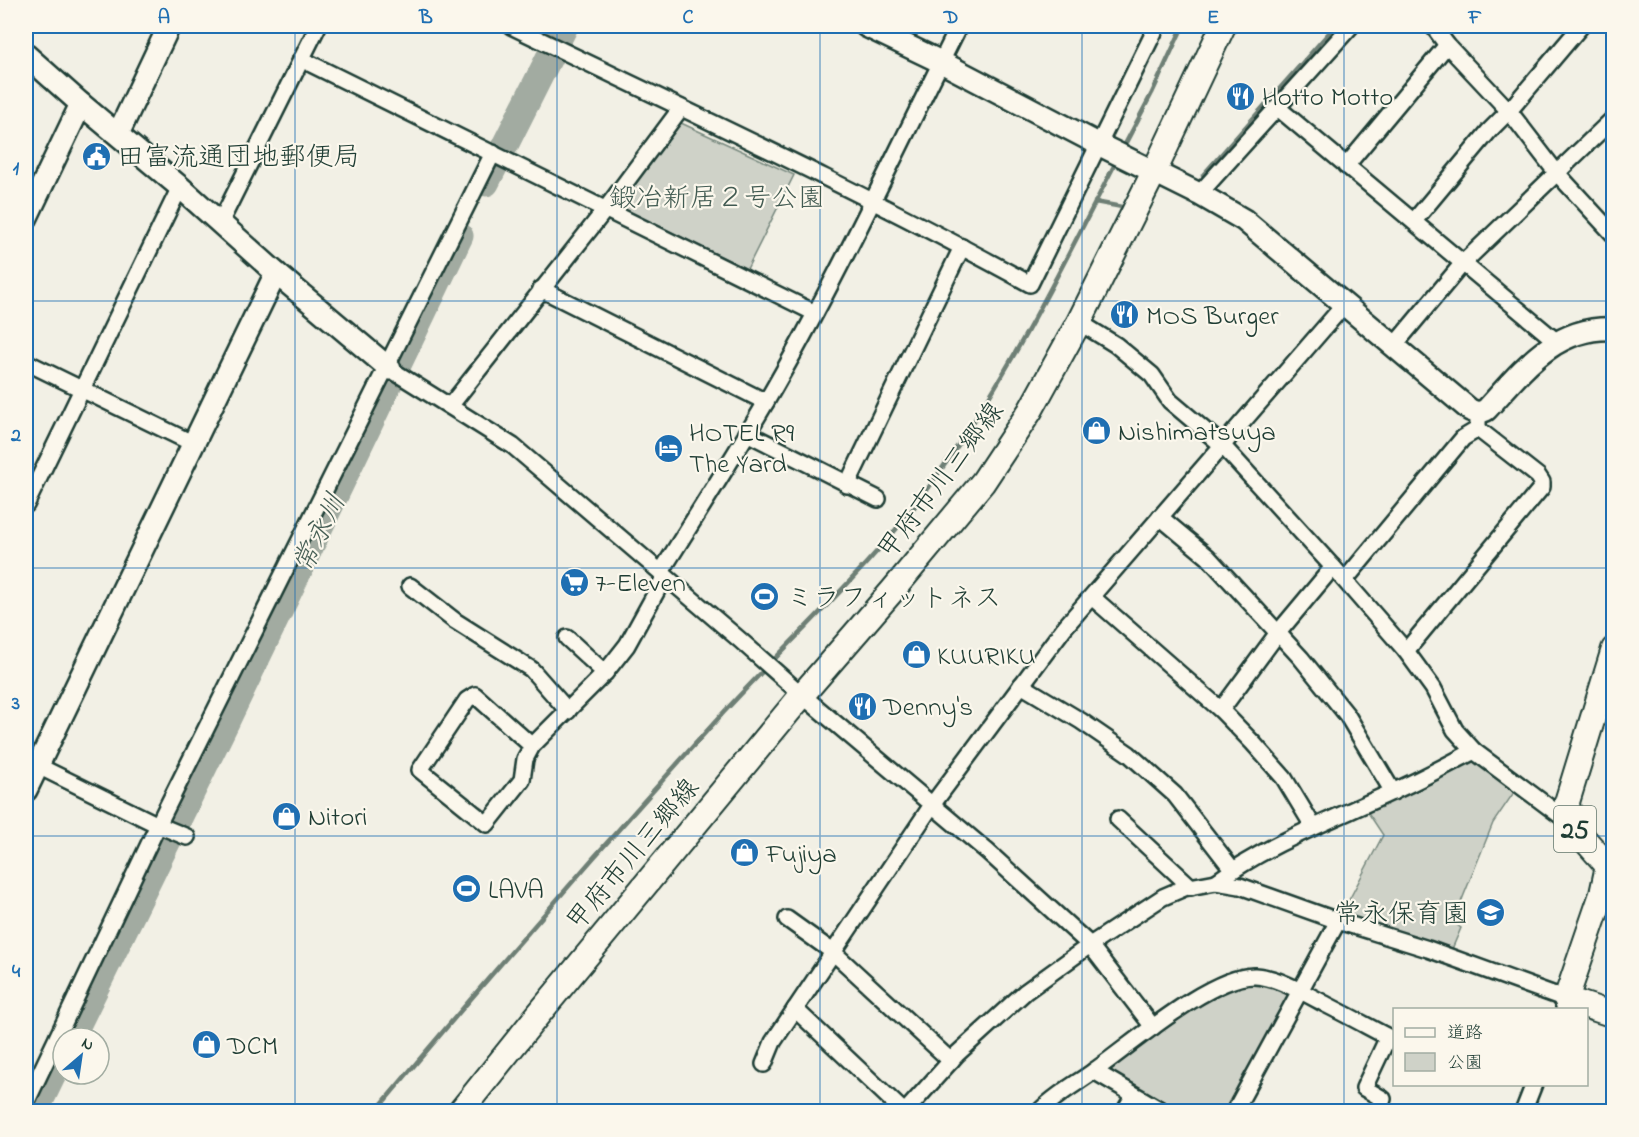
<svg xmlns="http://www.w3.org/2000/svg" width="1639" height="1137" viewBox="0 0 1639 1137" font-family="'Indie Flower','Klee One',sans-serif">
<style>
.green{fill:#cfd2c8;stroke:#77887e;stroke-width:1.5}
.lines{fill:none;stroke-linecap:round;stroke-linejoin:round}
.stream{stroke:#6e7f75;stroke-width:4.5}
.river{stroke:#a2aba1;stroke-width:27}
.street-casing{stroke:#1f3d34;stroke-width:20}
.secondary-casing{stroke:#1f3d34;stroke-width:26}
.primary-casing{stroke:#1f3d34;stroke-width:28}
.street{stroke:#fbf7ec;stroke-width:15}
.secondary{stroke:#fbf7ec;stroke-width:21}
.primary{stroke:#fbf7ec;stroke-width:24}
.grid{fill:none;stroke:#1f6fb2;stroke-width:1.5;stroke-opacity:0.55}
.labels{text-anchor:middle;stroke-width:4.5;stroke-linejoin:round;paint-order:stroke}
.shield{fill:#fbf7ec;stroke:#61756b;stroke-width:1.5}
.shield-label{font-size:26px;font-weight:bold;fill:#1f3d34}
.poi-label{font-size:27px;fill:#1f3d34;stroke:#fbf7ec;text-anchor:start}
.park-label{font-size:27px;fill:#425b52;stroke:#fbf7ec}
.street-label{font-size:27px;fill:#1f3d34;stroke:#fbf7ec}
.water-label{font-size:28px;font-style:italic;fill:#465e55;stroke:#fbf7ec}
.neatline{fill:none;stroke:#1f6fb2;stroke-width:2}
.grid-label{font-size:20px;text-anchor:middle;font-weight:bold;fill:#1f6fb2}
</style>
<rect width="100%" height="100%" fill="#f2f0e5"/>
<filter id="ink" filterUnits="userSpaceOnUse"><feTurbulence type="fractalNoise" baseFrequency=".0167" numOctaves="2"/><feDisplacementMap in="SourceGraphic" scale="12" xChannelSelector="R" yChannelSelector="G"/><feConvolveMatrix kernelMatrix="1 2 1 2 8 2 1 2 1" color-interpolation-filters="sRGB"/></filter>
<g filter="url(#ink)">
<g class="green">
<polygon points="681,123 794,175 747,269 616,205"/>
<polygon points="1474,751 1519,785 1493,823 1453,922 1461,928 1449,956 1338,921 1383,835 1363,805"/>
<polygon points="1235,979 1300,991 1234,1111 1164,1111 1094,1071"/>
</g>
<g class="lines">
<g class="stream">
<polyline points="1122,150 1152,93 1183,26"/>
<polyline points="1203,175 1335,26"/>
<polyline points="1095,202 1122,207"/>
<path d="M375,1112C489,976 605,843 724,712C784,647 850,586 907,516C920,501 931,484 943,467C1011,371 1063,265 1117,160"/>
</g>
<g class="river">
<polyline points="486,183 565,26"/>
<polyline points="71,1038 226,722 460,236"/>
<polyline points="35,1112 63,1054"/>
</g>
<defs>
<g id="street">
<path d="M511,26C685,110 861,191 1030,284L1157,26"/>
<polyline points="1433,26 1447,45 1509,111 1556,172 1614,235"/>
<polyline points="301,59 815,313"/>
<polyline points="1278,108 1557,342"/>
<polyline points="1346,166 1447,45"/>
<polyline points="1199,194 1351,26"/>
<polyline points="1414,221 1489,131 1509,111 1581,26"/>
<polyline points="220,223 318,26"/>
<polyline points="541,289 766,402"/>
<polyline points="1079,322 1116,345 1152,375 1170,401 1222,445 1333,567 1406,651 1433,688 1455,730 1474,751 1569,822"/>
<polyline points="1393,347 1463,263 1614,118"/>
<polyline points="26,362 194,444"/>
<polyline points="390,369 513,446 740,640 802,695 988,852 1090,945 1153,1027"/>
<polyline points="450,406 605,210 681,108"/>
<polyline points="747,433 878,499"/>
<polyline points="847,485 962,247"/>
<polyline points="26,505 180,187"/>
<polyline points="1160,517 1208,557 1301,658 1347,715 1393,792"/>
<path d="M661,572C696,516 732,460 766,402C837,280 896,152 959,26"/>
<polyline points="1345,580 1463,438 1478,429 1478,419"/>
<polyline points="410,586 455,621 531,669 568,711"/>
<polyline points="1092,597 1221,710 1253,743 1284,778 1313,826"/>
<polyline points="567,638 605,673"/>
<polyline points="1406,651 1542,487 1542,482 1538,476 1478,429"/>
<polyline points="1021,685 1081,721 1129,754 1175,795 1233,870"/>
<polyline points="1221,710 1277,634 1333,567"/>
<polyline points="532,746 525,759 522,780 487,824 420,770 467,700 475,695 532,746 605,673 627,645 665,576"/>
<polyline points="26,760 158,825 187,837"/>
<polyline points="1118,819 1191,887"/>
<path d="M1216,882C1269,843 1332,820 1392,792C1420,780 1447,765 1474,751"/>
<polyline points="787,919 833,952 951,1061"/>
<polyline points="795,1009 904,1112"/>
<polyline points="764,1064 773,1042 932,805 1064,628 1344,305"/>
<polyline points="1094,1071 1164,1112"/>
<polyline points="26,1103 158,825 493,153"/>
<polyline points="905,1112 957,1054 1025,992 1090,945 1163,897 1184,888 1216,882 1240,886 1338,921 1428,949 1566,999 1564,1007"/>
<path d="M1039,1112C1055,1095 1076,1084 1094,1071C1131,1045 1211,975 1255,976C1278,977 1306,994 1327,1005C1347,1015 1367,1026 1388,1037L1364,1088L1383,1099L1377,1112"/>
<polyline points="1124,1112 1134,1095"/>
<polyline points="1234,1112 1338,921"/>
<polyline points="1523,1112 1534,1084"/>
</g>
<g id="secondary">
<path d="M866,26L941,62L1104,147L1199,194L1244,220L1470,410L1478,413L1486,410C1522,371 1554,326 1614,329"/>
<polyline points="26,55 81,104 180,187 276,273 390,369"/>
<polyline points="118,134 169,26"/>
<polyline points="26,219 81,104"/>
<polyline points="26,790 276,273"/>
</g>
<g id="primary">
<polyline points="1614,649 1567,802 1569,822 1608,866 1602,894 1566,999 1614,1015"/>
<polyline points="460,1112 537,1016 802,695 893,590 983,482 1030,411 1079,322 1154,172 1223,26"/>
</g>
</defs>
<use href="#street" class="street-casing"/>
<use href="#secondary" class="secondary-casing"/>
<use href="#primary" class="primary-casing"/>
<use href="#street" class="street"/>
<use href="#secondary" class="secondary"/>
<use href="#primary" class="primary"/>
</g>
</g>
<path class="grid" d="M295,26V1112M557,26V1112M820,26V1112M1082,26V1112M1344,26V1112M26,301H1614M26,568H1614M26,836H1614"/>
<defs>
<symbol id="restaurant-disc" viewBox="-11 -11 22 22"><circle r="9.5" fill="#1f6fb2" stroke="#fbf7ec"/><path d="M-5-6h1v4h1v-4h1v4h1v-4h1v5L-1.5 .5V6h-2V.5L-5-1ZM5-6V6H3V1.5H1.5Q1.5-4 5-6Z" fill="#fff"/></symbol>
<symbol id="civic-disc" viewBox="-11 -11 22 22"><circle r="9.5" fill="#1f6fb2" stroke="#fbf7ec"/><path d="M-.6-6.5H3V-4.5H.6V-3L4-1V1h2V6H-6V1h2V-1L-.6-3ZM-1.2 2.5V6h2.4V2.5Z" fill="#fff"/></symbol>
<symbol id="shop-disc" viewBox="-11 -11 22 22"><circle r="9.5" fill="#1f6fb2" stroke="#fbf7ec"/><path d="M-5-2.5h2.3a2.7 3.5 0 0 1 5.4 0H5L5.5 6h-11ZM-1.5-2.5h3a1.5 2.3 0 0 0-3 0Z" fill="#fff"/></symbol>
<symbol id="hotel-disc" viewBox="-11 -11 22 22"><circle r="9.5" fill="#1f6fb2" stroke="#fbf7ec"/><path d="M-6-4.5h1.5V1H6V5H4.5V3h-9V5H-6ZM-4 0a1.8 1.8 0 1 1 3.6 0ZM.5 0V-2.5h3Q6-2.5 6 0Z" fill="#fff"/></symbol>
<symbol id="supermarket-disc" viewBox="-11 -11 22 22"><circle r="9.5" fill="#1f6fb2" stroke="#fbf7ec"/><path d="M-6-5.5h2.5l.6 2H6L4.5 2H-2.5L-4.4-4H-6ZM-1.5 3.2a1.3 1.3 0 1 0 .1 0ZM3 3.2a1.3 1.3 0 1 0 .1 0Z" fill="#fff"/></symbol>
<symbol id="stadium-disc" viewBox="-11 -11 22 22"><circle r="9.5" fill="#1f6fb2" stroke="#fbf7ec"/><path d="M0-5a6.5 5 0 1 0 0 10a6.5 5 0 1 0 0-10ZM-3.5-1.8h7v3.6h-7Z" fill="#fff"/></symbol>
<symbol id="school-disc" viewBox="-11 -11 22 22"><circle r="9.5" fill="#1f6fb2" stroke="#fbf7ec"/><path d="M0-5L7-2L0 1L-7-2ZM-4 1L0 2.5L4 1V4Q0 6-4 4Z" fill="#fff"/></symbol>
</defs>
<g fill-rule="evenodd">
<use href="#restaurant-disc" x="1224" y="80" width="33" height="33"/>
<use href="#civic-disc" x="80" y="140" width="33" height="33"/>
<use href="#restaurant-disc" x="1108" y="298" width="33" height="33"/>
<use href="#shop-disc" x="1080" y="414" width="33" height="33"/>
<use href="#hotel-disc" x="652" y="432" width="33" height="33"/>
<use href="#supermarket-disc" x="558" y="566" width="33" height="33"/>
<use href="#stadium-disc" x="748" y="580" width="33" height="33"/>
<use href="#shop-disc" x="900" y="638" width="33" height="33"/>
<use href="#restaurant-disc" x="846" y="690" width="33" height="33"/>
<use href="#shop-disc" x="270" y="800" width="33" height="33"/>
<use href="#shop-disc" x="728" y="836" width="33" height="33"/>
<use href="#stadium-disc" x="450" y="872" width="33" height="33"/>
<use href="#school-disc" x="1474" y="896" width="33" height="33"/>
<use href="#shop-disc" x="190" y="1028" width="33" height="33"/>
</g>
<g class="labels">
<rect class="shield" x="1554" y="806" width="42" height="46" rx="4.5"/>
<g class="shield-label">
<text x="1575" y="838">25</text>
</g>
<g class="poi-label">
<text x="1262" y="105">Hotto Motto</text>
<text x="117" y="165">田富流通団地郵便局</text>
<text x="1146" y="324">MOS Burger</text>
<text x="1118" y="440">Nishimatsuya</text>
<text x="689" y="441">HOTEL R9<tspan x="689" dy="31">The Yard</tspan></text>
<text x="595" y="591">7-Eleven</text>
<text x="786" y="606">ミラフィットネス</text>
<text x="937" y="664">KUURIKU</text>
<text x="883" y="715">Denny's</text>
<text x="308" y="825">Nitori</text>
<text x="766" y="862">Fujiya</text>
<text x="488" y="898">LAVA</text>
<text x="1469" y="922" text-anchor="end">常永保育園</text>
<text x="227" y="1054">DCM</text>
</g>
<g class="park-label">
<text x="717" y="206">鍛冶新居２号公園</text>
</g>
<g class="street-label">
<text transform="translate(940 480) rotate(-53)" y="9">甲府市川三郷線</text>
<text transform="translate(632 854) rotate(-50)" y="9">甲府市川三郷線</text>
</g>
<g class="water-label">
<text transform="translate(318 532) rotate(-64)" y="10">常永川</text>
</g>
</g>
<rect width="1639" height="1137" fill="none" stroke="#fbf7ec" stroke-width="66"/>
<rect x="1393" y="1008" width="195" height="78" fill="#fbf7ec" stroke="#a3ada2" stroke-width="1.5"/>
<rect x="1405" y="1028" width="30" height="9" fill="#fbf7ec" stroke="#a3ada2" stroke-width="1.5"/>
<text x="1447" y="1038" font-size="18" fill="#1f3d34">道路</text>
<rect x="1405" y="1053" width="30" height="18" fill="#cfd2c8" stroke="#a3ada2" stroke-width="1.5"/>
<text x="1447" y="1068" font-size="18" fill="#1f3d34">公園</text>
<g transform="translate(81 1056) rotate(29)"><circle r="28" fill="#fbf7ec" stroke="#a3ada2" stroke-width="1.5"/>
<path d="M0-4.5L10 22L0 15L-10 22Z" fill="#1f6fb2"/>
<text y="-9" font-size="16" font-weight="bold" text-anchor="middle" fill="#1f3d34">N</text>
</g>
<rect x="33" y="33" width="1573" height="1071" class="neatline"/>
<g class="grid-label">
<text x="164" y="23">A</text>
<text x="426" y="23">B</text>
<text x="688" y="23">C</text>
<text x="951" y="23">D</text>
<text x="1213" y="23">E</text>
<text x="1475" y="23">F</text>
<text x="16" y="174">1</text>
<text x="16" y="441">2</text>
<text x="16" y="709">3</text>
<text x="16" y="977">4</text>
</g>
</svg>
